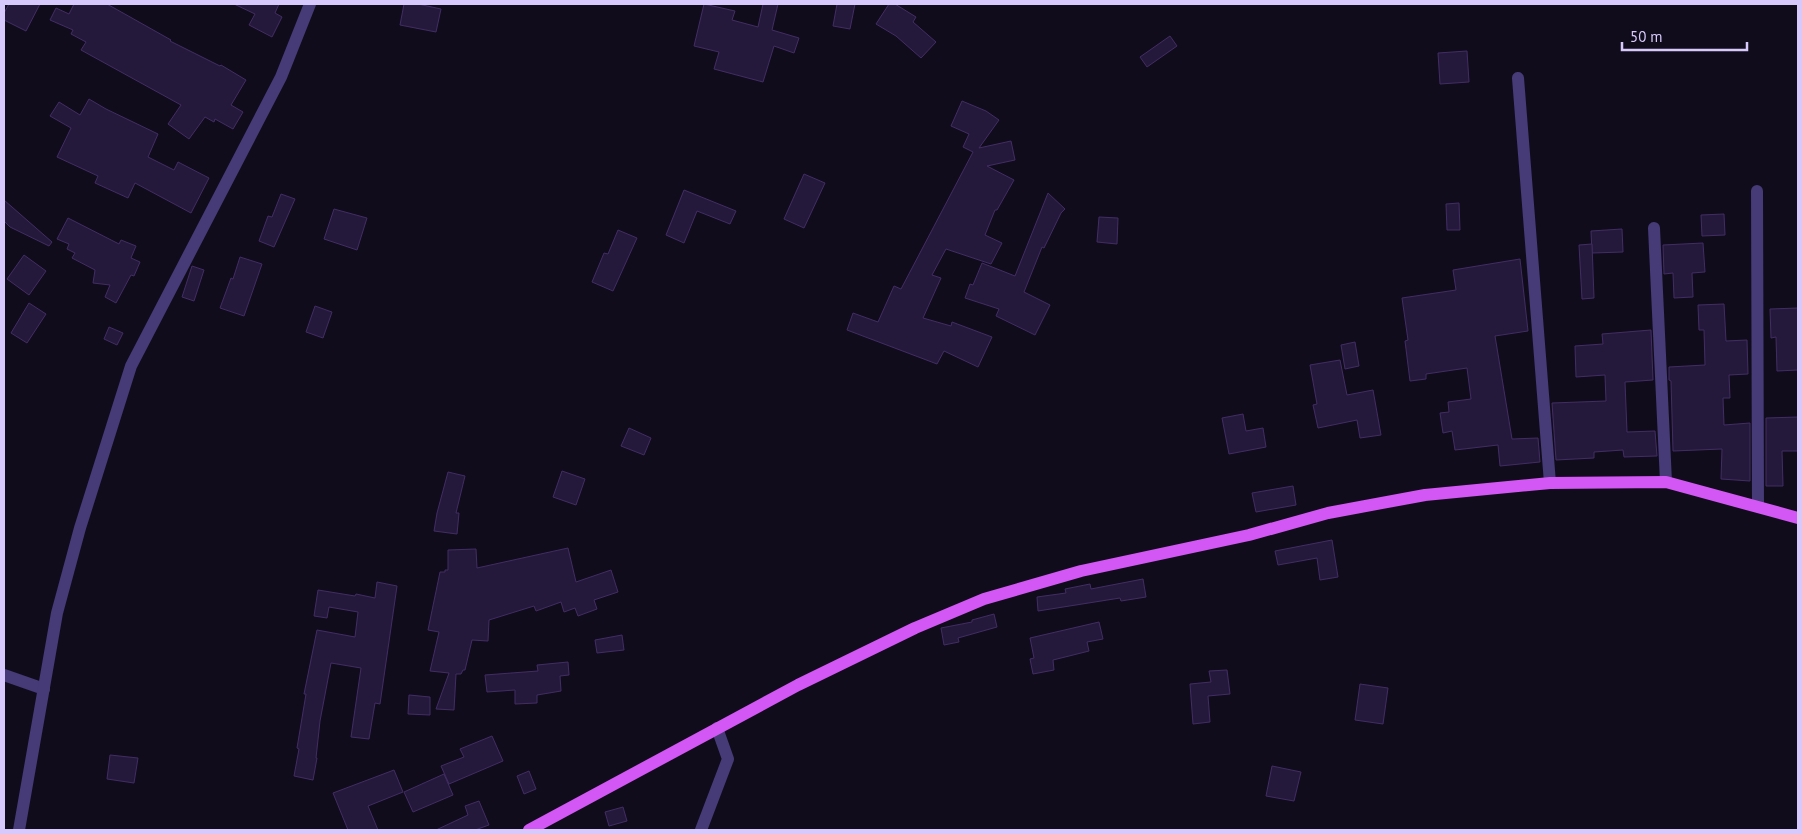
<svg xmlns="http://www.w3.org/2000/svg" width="1802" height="834" viewBox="0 0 1802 834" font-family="'PT Sans',sans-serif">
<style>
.building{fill:#25193b;stroke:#412d65}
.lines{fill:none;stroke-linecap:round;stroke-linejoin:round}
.minor{stroke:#463a77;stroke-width:12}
.major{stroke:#d257f5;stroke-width:12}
</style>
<rect width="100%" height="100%" fill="#110c1b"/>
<g class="building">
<polygon points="9,4 40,4 26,31 4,20 4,13"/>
<polygon points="74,4 107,4 171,40 170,41 220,66 221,65 246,80 231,105 243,112 233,129 215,119 214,122 205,117 189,139 168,124 181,105 81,50 86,42 71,34 73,30 50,20 56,8 69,14"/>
<polygon points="234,4 279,4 275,13 282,17 272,37 249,25 255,14"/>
<polygon points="404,4 418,4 441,9 436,32 400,25"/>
<polygon points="704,4 735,11 732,20 758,27 763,4 778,4 772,30 799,38 794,53 774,46 763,82 714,69 719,52 694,46"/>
<polygon points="837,4 855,4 850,29 833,26"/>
<polygon points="889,4 895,4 916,17 913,22 936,42 921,58 896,36 876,24"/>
<polygon points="1170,36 1177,46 1147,67 1140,57"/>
<polygon points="1467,51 1469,82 1440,84 1438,53"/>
<polygon points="89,99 106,109 158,134 148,157 174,170 178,162 209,178 191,213 135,183 128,198 95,183 98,176 57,157 71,128 50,116 59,102 80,115"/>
<polygon points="962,101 986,111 999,120 979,148 1011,141 1015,160 987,166 1014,180 997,210 995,210 985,235 1002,243 991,264 946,249 932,275 941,278 923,318 951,326 952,322 992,337 978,367 944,351 937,364 847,330 853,313 878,322 894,286 901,289 973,152 963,147 969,134 951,126"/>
<polygon points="804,174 825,183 804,228 784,219"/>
<polygon points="684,190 736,211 730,224 697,211 684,243 666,235"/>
<polygon points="1048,193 1065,209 1061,213 1044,248 1042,247 1024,292 1050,305 1035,335 996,316 999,309 965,298 970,284 973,285 982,263 1015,276"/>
<polygon points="281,194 295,199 274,247 259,241 268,216 272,217"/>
<polygon points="4,200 52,242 49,246 10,227 4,221"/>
<polygon points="1459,203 1460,230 1447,230 1446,204"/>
<polygon points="334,209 367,218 357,250 324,239"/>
<polygon points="1724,214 1725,235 1702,236 1701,215"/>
<polygon points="1099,217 1118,218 1117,244 1097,242"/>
<polygon points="68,218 119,244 121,240 136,246 131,258 140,262 134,276 131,275 116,303 105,297 110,285 93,283 95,270 72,258 75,253 67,249 69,244 57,239"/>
<polygon points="1622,229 1623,252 1592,253 1591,231"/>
<polygon points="618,230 637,238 613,291 592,282 604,253 608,254"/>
<polygon points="1703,243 1705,272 1692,273 1693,297 1674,298 1673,273 1664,274 1663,245"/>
<polygon points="1592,244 1594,298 1582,299 1579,245"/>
<polygon points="24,255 46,271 29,295 7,279"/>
<polygon points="240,257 262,264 244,316 220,308 231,278 233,279"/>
<polygon points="1520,259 1528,331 1495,336 1512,439 1538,438 1540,462 1500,466 1498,445 1455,450 1452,431 1443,433 1440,413 1449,412 1448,402 1471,399 1467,368 1426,374 1426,379 1410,381 1405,341 1408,340 1402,298 1456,290 1453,270"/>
<polygon points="192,266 204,270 194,301 182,297"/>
<polygon points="29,303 46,314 27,343 11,333"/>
<polygon points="1724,304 1726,341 1747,340 1748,374 1729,375 1730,398 1723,398 1724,425 1750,423 1750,481 1721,479 1722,449 1673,451 1671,381 1669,380 1669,367 1705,365 1704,330 1699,330 1698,305"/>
<polygon points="315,306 332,312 323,338 306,332"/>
<polygon points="1798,308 1798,370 1777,371 1776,337 1771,338 1770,309"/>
<polygon points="109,327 123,333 117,345 104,339"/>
<polygon points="1651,330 1653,380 1625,382 1627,432 1655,431 1657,456 1624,457 1623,450 1594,452 1594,458 1556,460 1552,403 1606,401 1605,375 1576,377 1575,346 1603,344 1602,334"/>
<polygon points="1355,342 1359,366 1345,369 1341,345"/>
<polygon points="1340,360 1347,395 1373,390 1381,435 1360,438 1357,420 1318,428 1313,405 1317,404 1310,365"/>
<polygon points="1243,414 1246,431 1263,428 1266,447 1229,454 1222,418"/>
<polygon points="1798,417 1798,451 1782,451 1783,486 1766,486 1766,418"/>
<polygon points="629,428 651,438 644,455 621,446"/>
<polygon points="562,471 585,479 576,505 553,497"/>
<polygon points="448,472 465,476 456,513 459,513 457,534 434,531 437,513"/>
<polygon points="1293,486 1296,505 1256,512 1252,493"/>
<polygon points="1332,540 1338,577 1320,580 1317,558 1278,565 1275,551"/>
<polygon points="568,548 576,582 611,570 618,592 594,600 597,609 578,616 575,608 564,612 561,602 536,611 534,606 489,620 488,641 472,640 465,670 463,670 461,674 456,674 454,710 436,709 449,673 430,671 439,632 428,630 440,572 445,572 445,570 448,570 448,550 476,549 477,568"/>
<polygon points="1143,579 1146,597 1121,601 1120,598 1038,611 1037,597 1066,593 1065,589 1090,584 1091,589"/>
<polygon points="377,582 397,586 380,704 375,703 369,739 351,737 361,668 331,663 320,721 316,758 317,758 313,780 294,776 299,749 297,748 306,694 304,694 317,630 355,637 358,612 329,607 327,618 314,616 318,590 355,596 356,594 375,598"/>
<polygon points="994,614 997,627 958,638 959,642 944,645 941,628 972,622 972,620"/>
<polygon points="1099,622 1103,639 1087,642 1089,651 1053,660 1054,670 1033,674 1030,659 1034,658 1030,638"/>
<polygon points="622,635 624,650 597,653 595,640"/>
<polygon points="568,662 569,675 560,676 561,691 537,695 537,703 515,704 515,690 487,692 485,675 538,671 537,665"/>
<polygon points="1227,670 1230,694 1208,696 1210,722 1193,724 1190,684 1211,682 1209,671"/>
<polygon points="1360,684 1388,688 1383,724 1355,720"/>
<polygon points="409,695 430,697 430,715 408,714"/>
<polygon points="492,736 503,761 449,784 441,766 464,757 460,749"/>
<polygon points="110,755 138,758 134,783 107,779"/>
<polygon points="1272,766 1301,772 1294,801 1266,796"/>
<polygon points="394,770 403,792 368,806 378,830 348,830 333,793"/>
<polygon points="529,771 536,789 524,794 517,776"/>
<polygon points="444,774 453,795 413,812 404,792"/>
<polygon points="479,801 489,825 475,830 436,830 468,815 465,806"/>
<polygon points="623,807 627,821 609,826 605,812"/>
</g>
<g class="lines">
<g class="minor">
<polyline points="1518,78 1550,483"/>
<polyline points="1757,191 1758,506"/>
<polyline points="1654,228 1666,482"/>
<polyline points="4,675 44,689"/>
<polyline points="19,830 57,613 80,528 131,366 281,77 310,4"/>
<polyline points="701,830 728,759 717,728"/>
</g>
<polyline class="major" points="529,830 798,685 915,628 984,599 1081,571 1249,535 1328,513 1425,495 1550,483 1666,482 1798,518"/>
</g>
<rect width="1802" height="834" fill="none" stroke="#d7c9fc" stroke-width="10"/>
<path d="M1622 42v8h125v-8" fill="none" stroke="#d7c9fc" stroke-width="2.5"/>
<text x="1630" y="42" font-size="15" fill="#d7c9fc" stroke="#110c1b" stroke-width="4" paint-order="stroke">50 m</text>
</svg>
